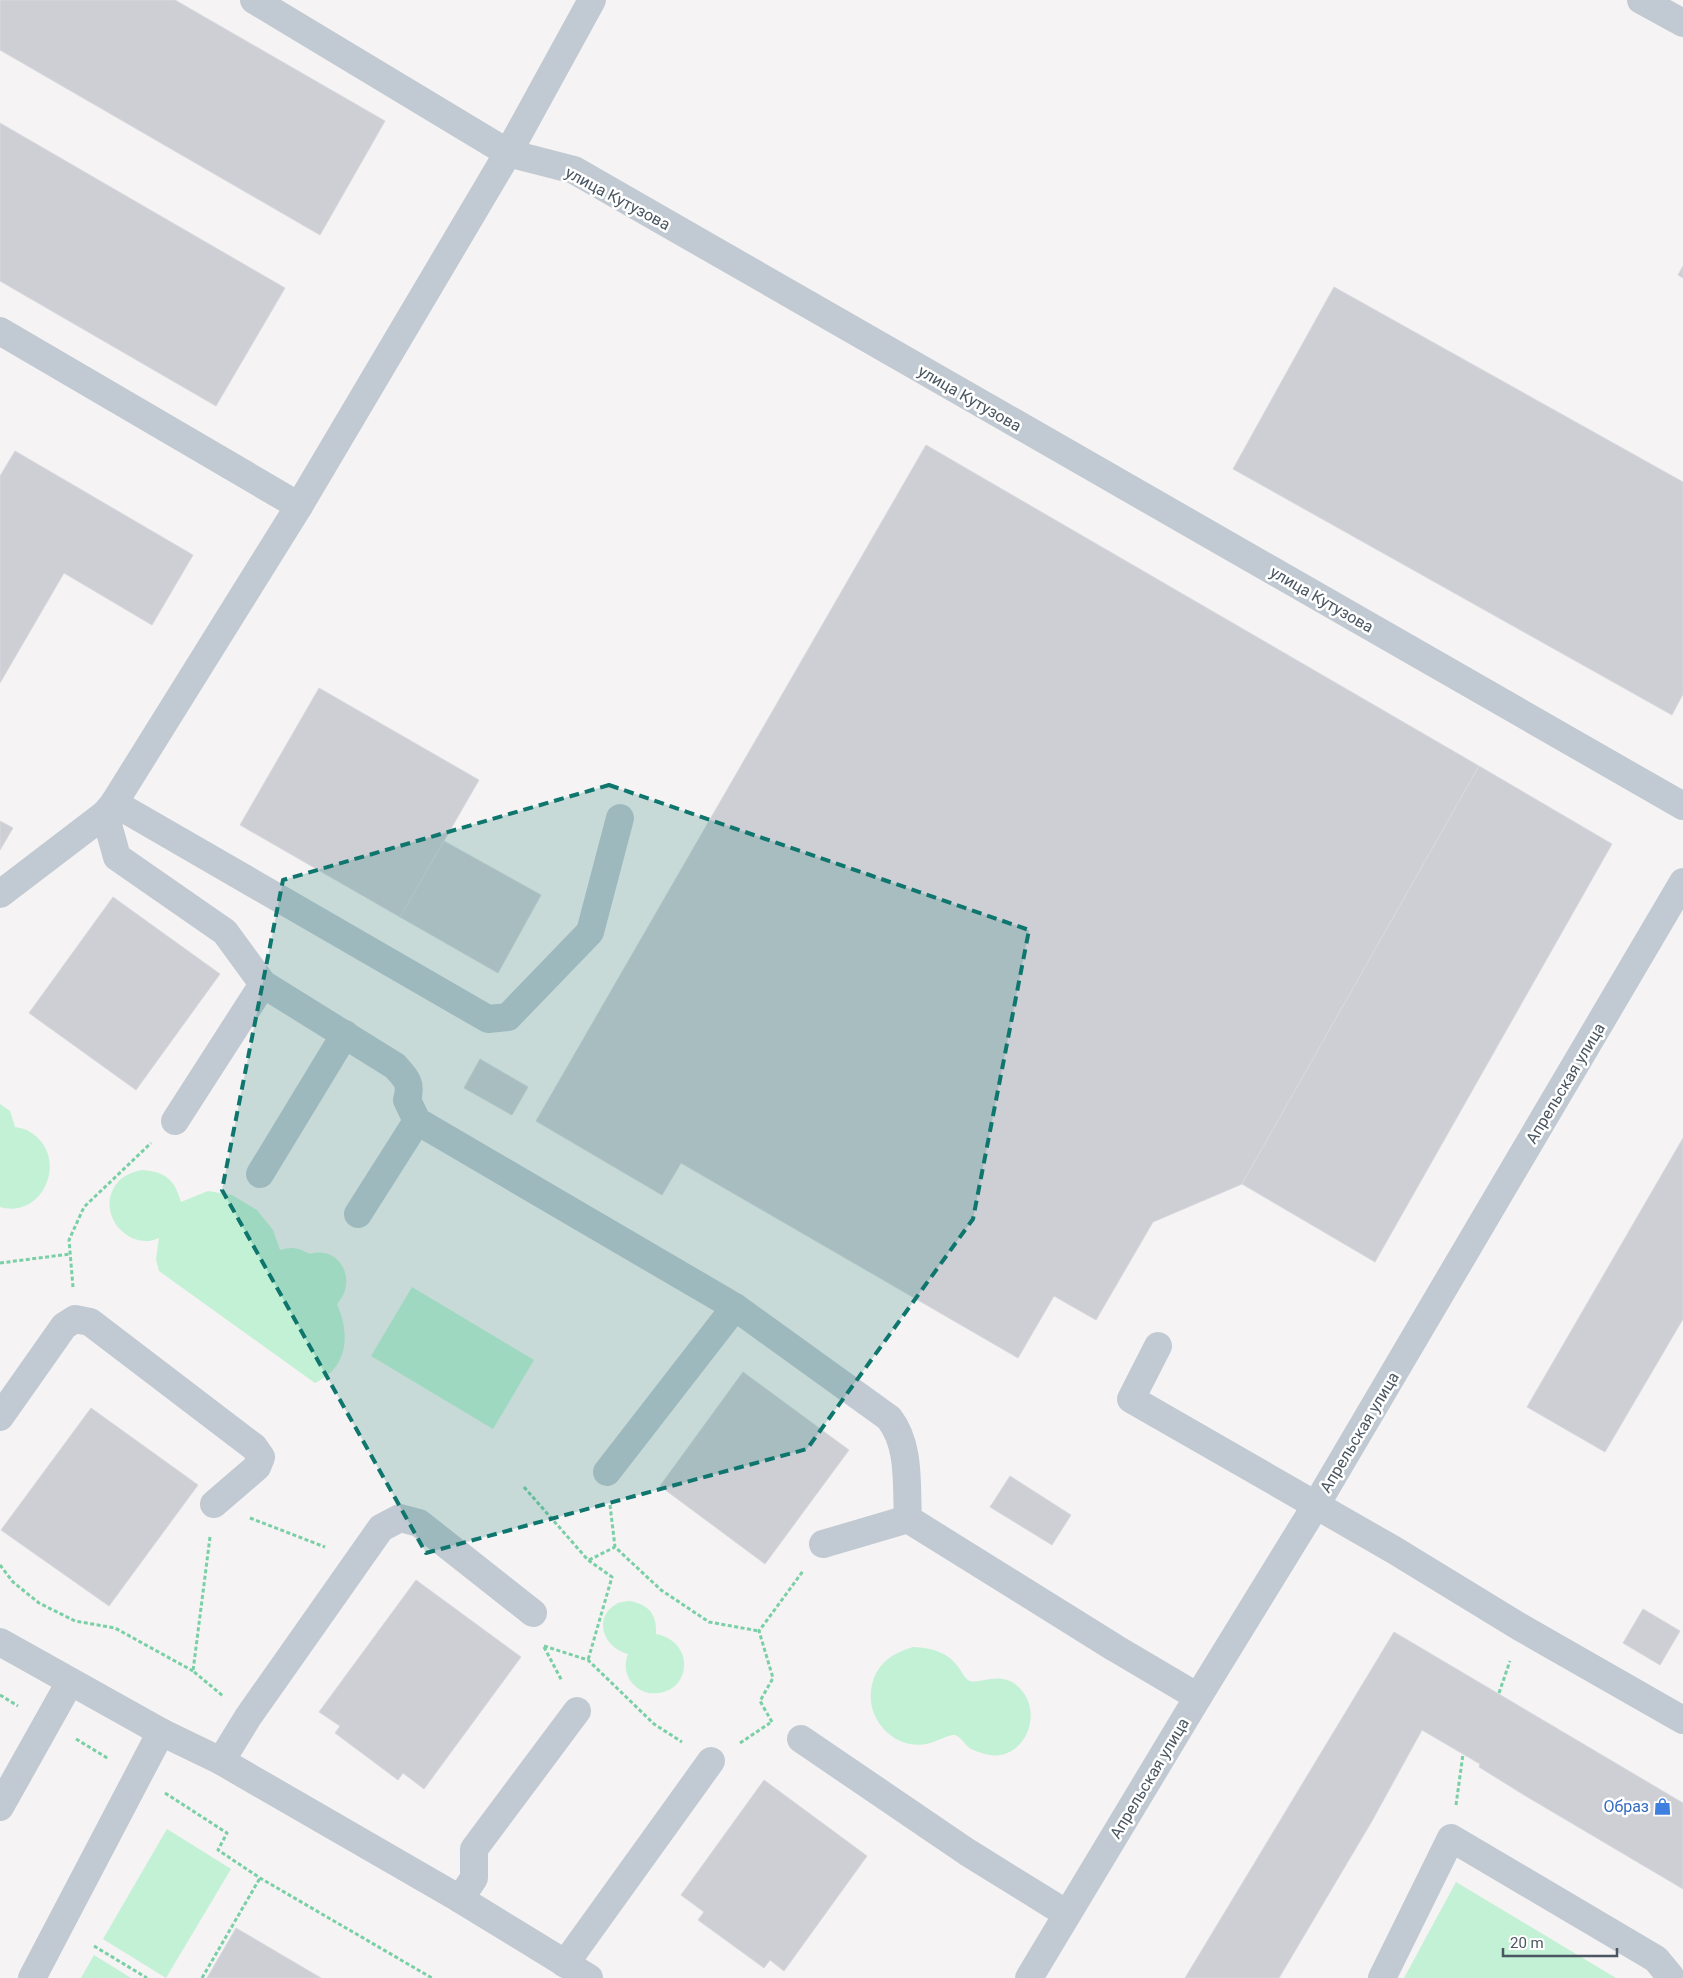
<svg xmlns="http://www.w3.org/2000/svg" width="1683" height="1978" viewBox="0 0 1683 1978" font-family="Roboto,sans-serif">
<style>
.green{fill:#c3f1d5}
.building{fill:#cdcfd5;stroke:#d7d9de}
.lines{fill:none;stroke-linecap:round;stroke-linejoin:round}
.path{stroke:#7ad0a6;stroke-width:3;stroke-dasharray:4 2.5;stroke-linecap:butt}
.minor{stroke:#c1cad2;stroke-width:28}
.marked{fill:#0f766e;fill-opacity:0.2;stroke:#0f766e;stroke-width:4;stroke-dasharray:10 6;stroke-linejoin:round}
.labels{text-anchor:middle;stroke-width:5;stroke-linejoin:round;paint-order:stroke}
.street-label{font-size:16px;fill:#4a5661;stroke:#fff}
.shop-label{font-size:16px;fill:#366cbe;stroke:#fff;text-anchor:end}
</style>
<rect width="100%" height="100%" fill="#f5f3f3"/>
<g class="green">
<path d="M0,1104L10,1111L15,1127C20,1128 26,1129 30,1132C70,1156 44,1220 0,1207Z"/>
<path d="M142,1170C166,1172 174,1179 181,1202L208,1191L232,1195L257,1210L273,1230L280,1250C292,1246 299,1248 310,1254C341,1245 358,1282 337,1304C350,1334 349,1367 315,1383L159,1271L156,1259L159,1238C156,1239 151,1241 148,1241C118,1242 97,1206 118,1182C124,1175 133,1172 142,1170Z"/>
<polygon points="412,1287 534,1360 493,1429 371,1356"/>
<path d="M630,1601C649,1605 657,1614 656,1634C698,1642 691,1698 649,1693C643,1692 636,1688 632,1683C625,1674 624,1664 628,1654C603,1648 592,1616 618,1603C621,1602 626,1601 630,1601Z"/>
<path d="M913,1647C932,1648 948,1652 959,1668C962,1672 964,1677 968,1680C977,1686 997,1671 1015,1684C1049,1710 1023,1768 982,1753C979,1752 975,1751 971,1749C966,1746 960,1736 955,1735C950,1734 933,1743 926,1744C893,1750 864,1717 872,1685C877,1663 893,1653 913,1647Z"/>
<polygon points="167,1829 231,1869 166,1978 103,1939"/>
<polygon points="1456,1882 1616,1978 1404,1978"/>
<polygon points="94,1955 131,1978 81,1978"/>
</g>
<g class="building">
<polygon points="0,0 175,0 385,121 320,235 0,50"/>
<polygon points="0,123 285,288 216,406 0,281"/>
<polygon points="1683,266 1683,278 1678,275"/>
<polygon points="1334,287 1683,482 1683,694 1672,715 1233,469"/>
<polygon points="926,445 1479,766 1242,1184 1153,1222 1096,1320 1054,1296 1018,1358 681,1163 662,1195 536,1121"/>
<polygon points="15,451 193,555 152,625 64,573 0,683 0,476"/>
<polygon points="319,688 479,780 400,917 240,825"/>
<polygon points="1479,766 1612,844 1375,1262 1242,1184"/>
<polygon points="0,821 13,828 0,850"/>
<polygon points="444,841 541,895 498,973 400,917"/>
<polygon points="113,897 220,974 136,1090 29,1013"/>
<polygon points="480,1059 528,1087 512,1115 464,1088"/>
<polygon points="1683,1138 1683,1319 1605,1452 1527,1407"/>
<polygon points="743,1372 849,1450 765,1564 660,1486"/>
<polygon points="91,1408 198,1485 109,1606 1,1530"/>
<polygon points="1010,1476 1071,1515 1052,1545 990,1507"/>
<polygon points="416,1580 521,1657 424,1789 403,1773 398,1780 335,1733 340,1726 319,1712"/>
<polygon points="1643,1609 1680,1631 1660,1665 1623,1643"/>
<polygon points="1394,1632 1683,1803 1683,1889 1524,1795 1479,1767 1480,1764 1422,1730 1372,1821 1279,1978 1185,1978"/>
<polygon points="764,1780 867,1856 784,1971 770,1960 764,1968 698,1920 704,1912 681,1895"/>
<polygon points="236,1928 321,1978 207,1978"/>
</g>
<g class="lines">
<g class="path">
<polyline points="0,1263 70,1254"/>
<polyline points="73,1287 69,1240 84,1207 151,1143"/>
<polyline points="524,1487 588,1560 612,1577 588,1660"/>
<polyline points="610,1505 615,1547 661,1590 709,1622 759,1631"/>
<polyline points="250,1518 325,1547"/>
<polyline points="210,1537 193,1671 223,1696"/>
<polyline points="589,1560 615,1547"/>
<polyline points="0,1565 13,1582 39,1603 75,1621 115,1628 193,1671"/>
<polyline points="544,1646 588,1660 654,1724 682,1742"/>
<polyline points="544,1647 562,1681"/>
<polyline points="1499,1693 1510,1661"/>
<polyline points="0,1695 18,1706"/>
<polyline points="772,1722 760,1701 773,1678 759,1631 803,1571"/>
<polyline points="76,1739 109,1759"/>
<polyline points="740,1743 770,1723"/>
<polyline points="165,1793 227,1833 218,1850 260,1878 432,1978"/>
<polyline points="1456,1805 1463,1754"/>
<polyline points="94,1946 147,1978"/>
<polyline points="202,1978 260,1878"/>
</g>
<g class="minor">
<polyline points="254,0 508,153 574,170 1683,806"/>
<polyline points="1641,0 1683,23"/>
<polyline points="0,331 299,506"/>
<polyline points="114,803 488,1019 508,1017 590,932 620,818"/>
<path d="M105,814L117,857L225,932L263,984L395,1066C406,1078 412,1083 407,1100L417,1121L735,1307L889,1418C911,1446 906,1486 908,1519L1115,1648L1198,1697"/>
<polyline points="0,894 105,814 114,803 299,506 508,153 592,0"/>
<polyline points="175,1121 263,984"/>
<polyline points="260,1174 345,1034"/>
<polyline points="358,1214 417,1121"/>
<polyline points="1158,1346 1131,1399 1394,1550 1520,1627 1683,1720"/>
<polyline points="0,1417 64,1326 75,1319 90,1322 254,1447 261,1457 257,1467 214,1504"/>
<polyline points="607,1472 735,1307"/>
<polyline points="823,1544 908,1519"/>
<polyline points="0,1642 161,1732"/>
<polyline points="801,1739 967,1852 1067,1914"/>
<polyline points="221,1761 248,1717 381,1528 400,1518 419,1523 533,1613"/>
<polyline points="0,1807 70,1682"/>
<polyline points="460,1899 474,1878 474,1849 577,1711"/>
<polyline points="565,1964 711,1761"/>
<polyline points="32,1978 161,1732 221,1761 460,1899 589,1978"/>
<polyline points="1029,1978 1198,1697 1316,1505 1683,882"/>
<polyline points="1382,1978 1451,1838 1656,1959 1670,1976 1669,1978"/>
</g>
</g>
<path class="marked" d="M609,785L1029,930L973,1219L807,1449L426,1553L222,1190L283,880Z"/>
<defs>
<symbol id="shop-bare" viewBox="-9 -9 18 18"><path d="M-5-2.5h2.3a2.7 3.5 0 0 1 5.4 0H5L5.5 6h-11ZM-1.5-2.5h3a1.5 2.3 0 0 0-3 0Z" fill="#3f7fe0" stroke="#fff" stroke-width="2.5" paint-order="stroke"/></symbol>
</defs>
<g fill-rule="evenodd">
<use href="#shop-bare" x="1650" y="1794" width="25" height="25"/>
</g>
<g class="labels">
<g class="street-label">
<text transform="translate(618 198) rotate(28)" y="6">улица Кутузова</text>
<text transform="translate(970 398) rotate(30)" y="6">улица Кутузова</text>
<text transform="translate(1322 599) rotate(30)" y="6">улица Кутузова</text>
<text transform="translate(1565 1083) rotate(-59)" y="6">Апрельская улица</text>
<text transform="translate(1359 1432) rotate(-59)" y="6">Апрельская улица</text>
<text transform="translate(1149 1778) rotate(-59)" y="6">Апрельская улица</text>
</g>
<g class="shop-label">
<text x="1649" y="1812">Образ</text>
</g>
</g>
<path d="M1503 1948v8h114v-8" fill="none" stroke="#4a5661" stroke-width="2.5"/>
<text x="1510" y="1948" font-size="15" fill="#4a5661" stroke="#ffffff" stroke-width="4" paint-order="stroke">20 m</text>
</svg>
